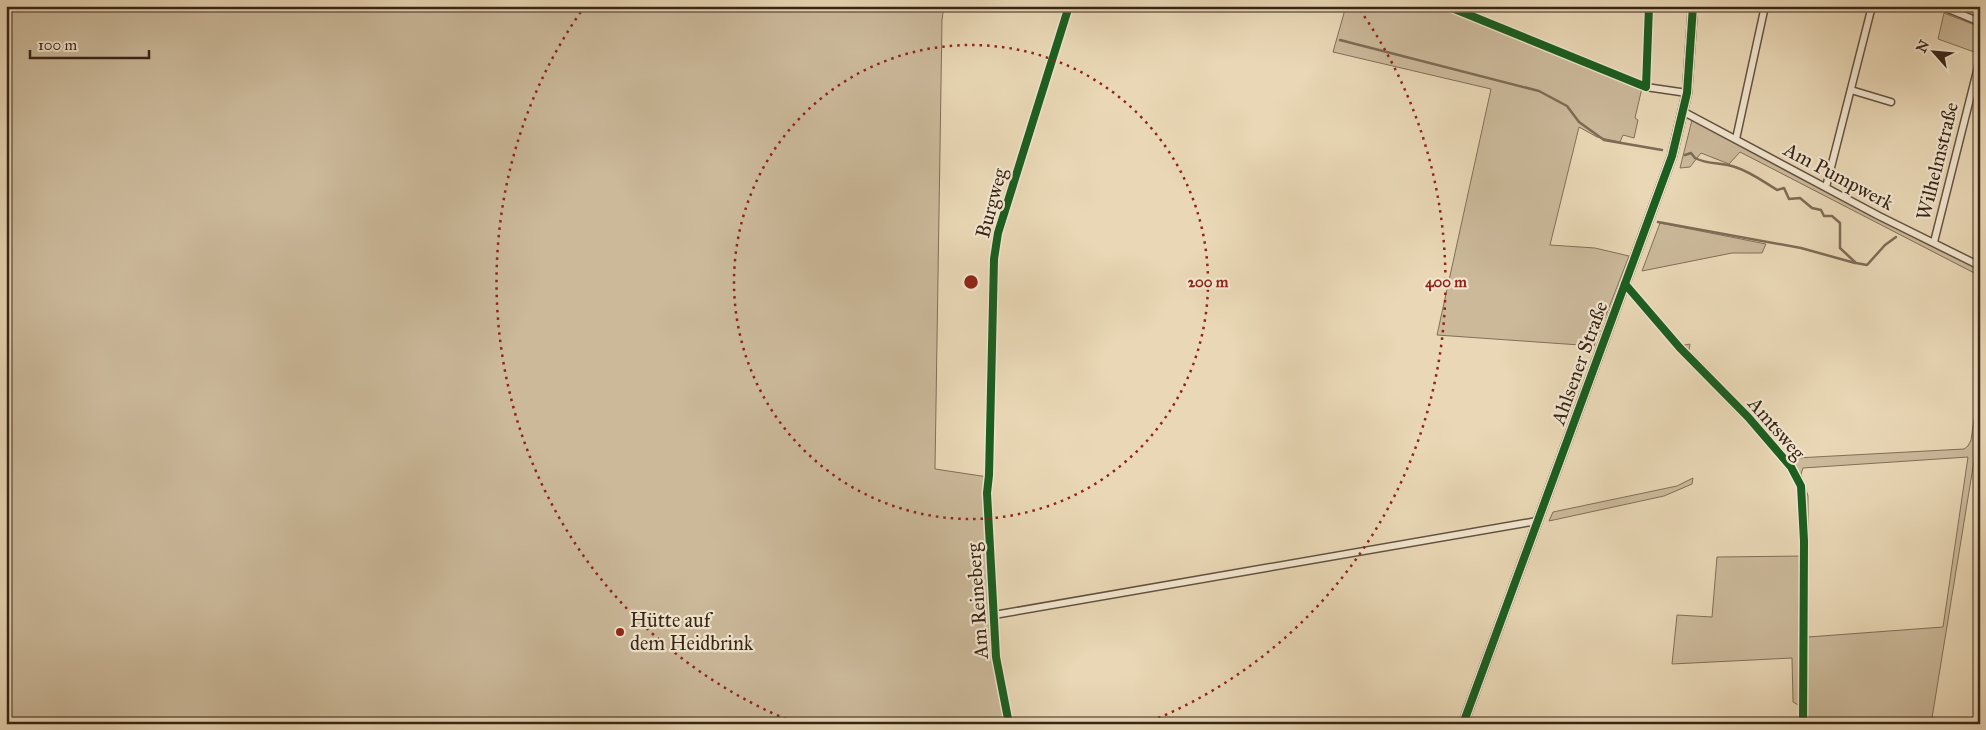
<svg xmlns="http://www.w3.org/2000/svg" width="1986" height="730" viewBox="0 0 1986 730" font-family="'IM FELL Great Primer',serif">
<style>
.green{fill:#cbb99a;stroke:#816f58;fill-rule:evenodd}
.lines{fill:none;stroke-linecap:round;stroke-linejoin:round}
.stream{stroke:#7d6b55;stroke-width:2.5}
.minor-casing{stroke:#64523e;stroke-width:9}
.secondary-casing{stroke:#372517;stroke-width:11}
.minor{stroke:#f1e5cf;stroke-width:6}
.secondary{stroke:#f1e5cf;stroke-width:9}
.cycleway-casing{stroke:#f1e5cf;stroke-width:11}
.cycleway{stroke:#1b5e20;stroke-width:8}
.ring{fill:none;stroke:#8f2418;stroke-width:2.5;stroke-dasharray:2.5 5}
.poi-dot{fill:#8f2418;stroke:#f1e5cf;stroke-width:2}
.labels{text-anchor:middle;stroke-width:4.5;stroke-linejoin:round;paint-order:stroke}
.street-label{font-size:20px;fill:#372517;stroke:#f1e5cf}
.poi-label{font-size:20px;fill:#372517;stroke:#f1e5cf;text-anchor:start}
.centre{fill:#8f2418;stroke:#f1e5cf;stroke-width:2.5}
.ring-label{font-size:15px;text-anchor:middle;font-weight:bold;fill:#8f2418;stroke:#f1e5cf;stroke-width:4.5;stroke-linejoin:round;paint-order:stroke}
</style>
<rect width="100%" height="100%" fill="#e9d7b5"/>
<filter id="stains"><feTurbulence type="fractalNoise" baseFrequency=".004" numOctaves="4"/><feColorMatrix values="0 0 0 0 .2 0 0 0 0 .09 0 0 0 0 .02 0 0 0 .5 -.17"/></filter>
<radialGradient id="worn" r=".72"><stop offset=".6" stop-color="#630" stop-opacity="0"/><stop offset="1" stop-color="#630" stop-opacity=".3"/></radialGradient>
<g class="green">
<polygon points="6,6 944,6 942,20 935,469 988,477 994,656 1006,724 6,724"/>
<polygon points="1346,6 1442,6 1642,88 1635,118 1638,120 1634,138 1623,135 1620,142 1597,137 1579,127 1550,245 1595,248 1629,256 1594,346 1437,335 1491,89 1333,52"/>
<polygon points="1944,13 1980,27 1977,53 1938,39"/>
<polygon points="1692,120 1980,268 1980,276 1740,152 1729,164 1701,153 1690,167 1680,168"/>
<polygon points="1660,223 1766,244 1762,253 1732,253 1642,271"/>
<path d="M1690,344L1689,350L1751,414L1786,455L1796,458L1964,449L1968,446L1971,440L1980,378L1978,448L1980,458L1974,461L1931,724H1800V706L1793,702L1792,658L1672,664L1677,615L1712,617L1717,557L1805,556V496L1793,467L1703,370L1702,375L1674,347ZM1968,457L1943,627L1808,637V496L1801,474L1803,468Z"/>
<polygon points="1693,478 1692,484 1664,496 1549,521 1553,512 1677,486"/>
</g>
<g class="lines">
<g class="stream">
<polyline points="1340,40 1539,91 1567,106 1579,122 1604,140 1662,150"/>
<path d="M1685,155L1691,153L1695,158C1708,165 1722,162 1735,167C1751,172 1764,182 1777,190L1784,188L1789,199L1800,198L1812,208L1821,210L1824,216H1832L1840,223V248L1856,263L1867,265L1885,245L1896,237"/>
<polyline points="1658,222 1801,248 1855,263"/>
</g>
<defs>
<g id="minor">
<polyline points="1447,6 1646,87 1687,93"/>
<polyline points="1941,6 1980,22"/>
<polyline points="1646,87 1649,6"/>
<polyline points="1851,90 1891,102"/>
<polyline points="1684,112 1879,216 1980,266"/>
<polyline points="1736,139 1765,6"/>
<polyline points="1826,187 1872,6"/>
<polyline points="1934,242 1980,59"/>
<polyline points="1625,284 1680,348 1748,417 1791,467 1801,486 1804,541 1803,724"/>
<polyline points="994,615 1537,521"/>
<polyline points="1009,724 996,657 987,493 989,475 994,259 998,233 1069,6"/>
</g>
<polyline id="secondary" points="1463,724 1672,156 1687,93 1693,6"/>
</defs>
<use href="#minor" class="minor-casing"/>
<use href="#secondary" class="secondary-casing"/>
<use href="#minor" class="minor"/>
<use href="#secondary" class="secondary"/>
<defs>
<g id="cycleway">
<polyline points="1447,6 1646,87 1649,6"/>
<polyline points="1625,284 1680,348 1748,417 1791,467 1801,486 1804,541 1803,724"/>
<polyline points="1009,724 996,657 987,493 989,475 994,259 998,233 1069,6"/>
<polyline points="1463,724 1672,156 1687,93 1693,6"/>
</g>
</defs>
<use href="#cycleway" class="cycleway-casing"/>
<use href="#cycleway" class="cycleway"/>
</g>
<g class="ring">
<circle cx="971" cy="282" r="237"/>
<path d="M793 722A475 475 0 0 1 582 10M1360 10A475 475 0 0 1 1149 722"/>
</g>
<circle class="poi-dot" cx="620" cy="632" r="5"/>
<g class="labels">
<g class="street-label">
<text transform="translate(1937 161) rotate(-76)" y="7">Wilhelmstraße</text>
<text transform="translate(1839 176) rotate(28)" y="7">Am Pumpwerk</text>
<text transform="translate(991 203) rotate(-75)" y="7">Burgweg</text>
<text transform="translate(1579 363) rotate(-70)" y="7">Ahlsener Straße</text>
<text transform="translate(1777 428) rotate(49)" y="7">Amtsweg</text>
<text transform="translate(977 601) rotate(-94)" y="7">Am Reineberg</text>
</g>
<g class="poi-label">
<text x="630" y="627">Hütte auf<tspan x="630" dy="23">dem Heidbrink</tspan></text>
</g>
</g>
<circle cx="971" cy="282" r="8" class="centre"/>
<g class="ring-label">
<text x="1208" y="287">200 m</text>
<text x="1446" y="287">400 m</text>
</g>
<rect width="1986" height="730" fill="none" stroke="#e9d7b5" stroke-width="25"/>
<rect x="8" y="8" width="1971" height="715" fill="none" stroke="#372517" stroke-width="2.5"/>
<rect x="12" y="12" width="1961" height="705" fill="none" stroke="#372517"/>
<g transform="translate(1934 52) rotate(297)" stroke="#f1e5cf" stroke-width="4" paint-order="stroke">
<path d="M0-4L9 19L0 12L-9 19Z" fill="#372517"/>
<text y="-8" font-size="14" font-weight="bold" text-anchor="middle" fill="#372517">N</text>
</g>
<path d="M30 50v8h119v-8" fill="none" stroke="#372517" stroke-width="2.5"/>
<text x="38" y="50" font-size="15" fill="#372517" stroke="#f1e5cf" stroke-width="4" paint-order="stroke">100 m</text>
<rect width="100%" height="100%" filter="url(#stains)"/>
<rect width="100%" height="100%" fill="url(#worn)"/>
</svg>
